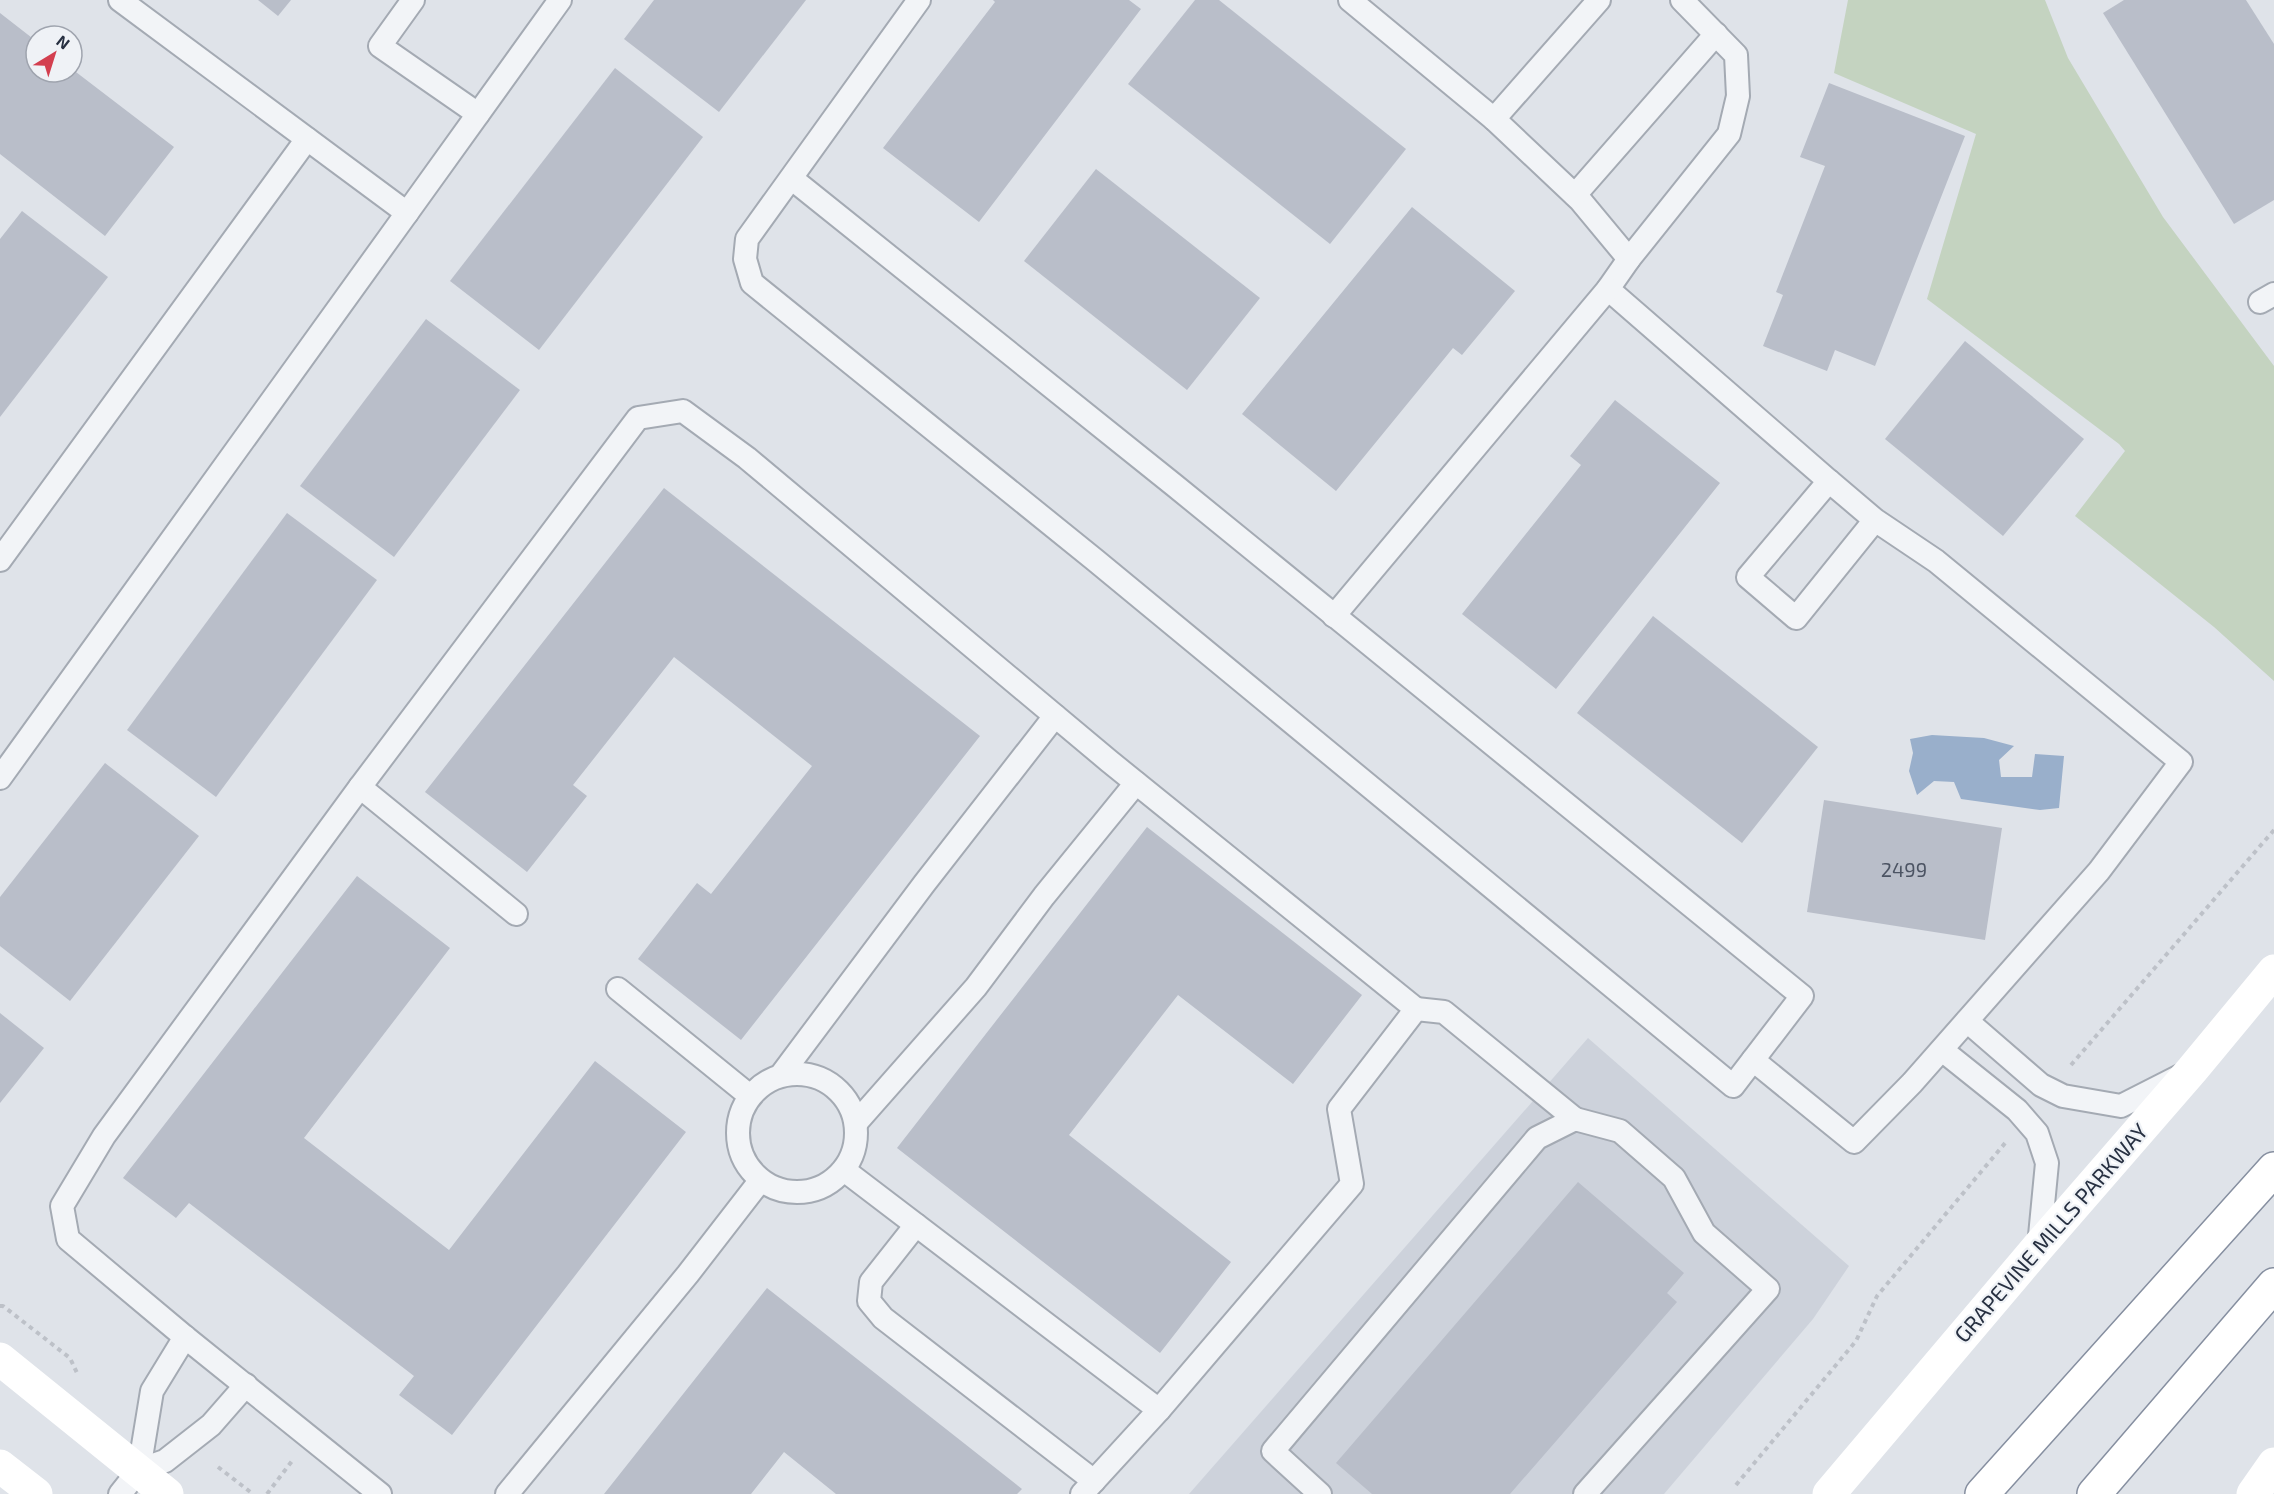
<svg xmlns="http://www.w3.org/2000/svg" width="2274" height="1494" viewBox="0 0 2274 1494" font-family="'Exo 2',sans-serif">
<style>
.built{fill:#cdd2db}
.green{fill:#c4d3c0}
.water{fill:#99afcb}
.building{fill:#b9bec9}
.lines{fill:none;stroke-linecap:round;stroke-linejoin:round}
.lane-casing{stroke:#a4aab3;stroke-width:26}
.highway-casing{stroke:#868fa0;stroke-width:36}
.path{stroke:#bdc1c8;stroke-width:4;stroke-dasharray:4.5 4.5;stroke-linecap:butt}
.lane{stroke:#f2f4f7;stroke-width:22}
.secondary{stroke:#fff;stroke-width:33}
.highway{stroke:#fff;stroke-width:33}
.labels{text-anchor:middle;stroke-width:4.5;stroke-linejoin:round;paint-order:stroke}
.number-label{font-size:20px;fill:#4c5463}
.street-label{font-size:22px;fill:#273041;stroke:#eff2f6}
</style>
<rect width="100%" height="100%" fill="#dfe3e9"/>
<polygon class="built" points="1588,1038 1849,1266 1813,1319 1664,1494 1189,1494"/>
<polygon class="green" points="1848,0 2045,0 2068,58 2163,217 2274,366 2274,681 2214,627 2075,516 2125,451 2119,444 1927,299 1976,134 1834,73"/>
<polygon class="water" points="1932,735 1984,738 2014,746 1999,760 2001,777 2032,777 2035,754 2064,756 2059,808 2040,810 1961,799 1954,782 1934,781 1917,795 1909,771 1913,753 1910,739"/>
<g class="building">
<polygon points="258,0 291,0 278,16"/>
<polygon points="654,0 806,0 719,112 624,39"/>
<polygon points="993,0 1129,0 1141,9 979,222 883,148 995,2"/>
<polygon points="1195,0 1219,0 1406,149 1330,244 1128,84"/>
<polygon points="2124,0 2246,0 2274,44 2274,200 2234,224 2103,13"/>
<polygon points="0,13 36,41 36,72 72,72 72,69 174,147 105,236 0,154"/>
<polygon points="615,68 703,137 539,350 450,281"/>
<polygon points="1829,83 1965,136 1875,366 1835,350 1827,371 1763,346 1783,295 1776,292 1825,166 1800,157"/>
<polygon points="1096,169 1260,298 1187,390 1024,261"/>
<polygon points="1412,207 1515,291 1462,355 1453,348 1336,491 1242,414"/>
<polygon points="22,211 108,277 0,417 0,239"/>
<polygon points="426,319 520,390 394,557 300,486"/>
<polygon points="1965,341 2084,439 2003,536 1885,439"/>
<polygon points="1615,400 1720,483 1556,689 1462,614 1581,465 1570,456"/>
<polygon points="664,488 980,736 741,1040 638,959 697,883 711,894 812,766 674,657 573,785 587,796 527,872 425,792"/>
<polygon points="287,513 377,580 216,797 127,730"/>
<polygon points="1653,616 1818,747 1742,843 1577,713"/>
<polygon points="105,763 199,836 70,1001 0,946 0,897"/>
<polygon points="1824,800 2002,828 1985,940 1807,912"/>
<polygon points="1147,827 1362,995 1293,1084 1178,995 1069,1135 1231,1262 1160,1353 897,1148"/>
<polygon points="357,876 450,948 304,1138 449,1250 595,1061 686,1132 452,1435 399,1395 414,1376 189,1203 176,1218 123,1178"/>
<polygon points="0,1013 44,1048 0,1103"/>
<polygon points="1578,1182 1684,1273 1667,1293 1677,1302 1510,1494 1372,1494 1336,1463"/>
<polygon points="767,1288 1022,1489 1017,1494 836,1494 784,1452 751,1494 604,1494"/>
</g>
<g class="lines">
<defs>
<g id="lane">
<polyline points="120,0 407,213 560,0"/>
<polyline points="413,0 380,46 478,114"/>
<polyline points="1350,0 1494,119 1580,200 1629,259 1729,134 1738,96 1736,55 1682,0"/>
<polyline points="1494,119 1599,0"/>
<polyline points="791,178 1174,485 1802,996 1733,1086 1095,560 752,283 745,259 747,239 919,0"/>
<polyline points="1575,195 1716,34"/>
<polyline points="1629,259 1608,289 1829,481"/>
<polyline points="2260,302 2274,294"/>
<polyline points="0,560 307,139"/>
<polyline points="1334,616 1608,289"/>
<polyline points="0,778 407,213"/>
<polyline points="360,787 516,914"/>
<polyline points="618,989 750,1096"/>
<polyline points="1416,1009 1444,1012 1575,1119"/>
<polyline points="1967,1021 2041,1085 2063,1096 2121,1106 2180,1076"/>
<polyline points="1942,1050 2017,1110 2037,1133 2047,1163 2039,1246"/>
<polyline points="1753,1060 1854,1142 1912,1083 2099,871 2181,762 1936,561 1875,520 1829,481 1748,577 1796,618 1875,520"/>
<circle cx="797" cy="1133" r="59"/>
<polyline points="781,1075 924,884 1055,716"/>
<polyline points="856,1123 976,987 1044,896 1136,783"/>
<polyline points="916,1225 871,1282 869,1301 883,1318 1094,1481"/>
<polyline points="139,1470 165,1461 211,1425 246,1385"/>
<polyline points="120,1494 139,1470 152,1391 185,1337"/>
<polyline points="380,1494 185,1337 68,1239 62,1206 104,1136 360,787 638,418 683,411 747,458 1109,761 1416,1009 1339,1109 1352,1184 1159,1410 844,1170"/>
<polyline points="507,1494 688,1274 760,1181"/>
<polyline points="1082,1494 1159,1410"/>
<polyline points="1320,1494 1273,1451 1537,1138 1575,1119 1620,1131 1674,1178 1704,1233 1768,1289 1585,1494"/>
</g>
<g id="highway">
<polyline points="1982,1494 2274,1169"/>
<polyline points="2094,1494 2274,1285"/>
</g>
</defs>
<use href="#lane" class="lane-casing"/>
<use href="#highway" class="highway-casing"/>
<g class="path">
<polyline points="2071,1065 2274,830"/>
<polyline points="0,1306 3,1306 70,1358 77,1373"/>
<polyline points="218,1467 253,1494"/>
<polyline points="1736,1485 1856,1341 1877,1296 2006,1142"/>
<polyline points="267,1494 292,1461"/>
</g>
<use href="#lane" class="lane"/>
<g class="secondary">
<polyline points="0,1359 167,1494"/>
<polyline points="0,1466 36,1494"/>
<polyline points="1829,1494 2039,1246 2192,1070 2274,971"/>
<polyline points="2253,1494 2274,1464"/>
</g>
<use href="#highway" class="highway"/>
</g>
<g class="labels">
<g class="number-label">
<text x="1904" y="877">2499</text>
</g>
<g class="street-label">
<text transform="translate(2051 1233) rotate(-49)" y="8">GRAPEVINE MILLS PARKWAY</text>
</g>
</g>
<g transform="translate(54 54) rotate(38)"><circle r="28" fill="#eff2f6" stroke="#9fa4ae" stroke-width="1.5"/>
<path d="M0-4.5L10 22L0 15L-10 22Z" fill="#d33f4f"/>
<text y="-9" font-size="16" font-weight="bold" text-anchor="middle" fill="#273041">N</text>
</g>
</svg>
